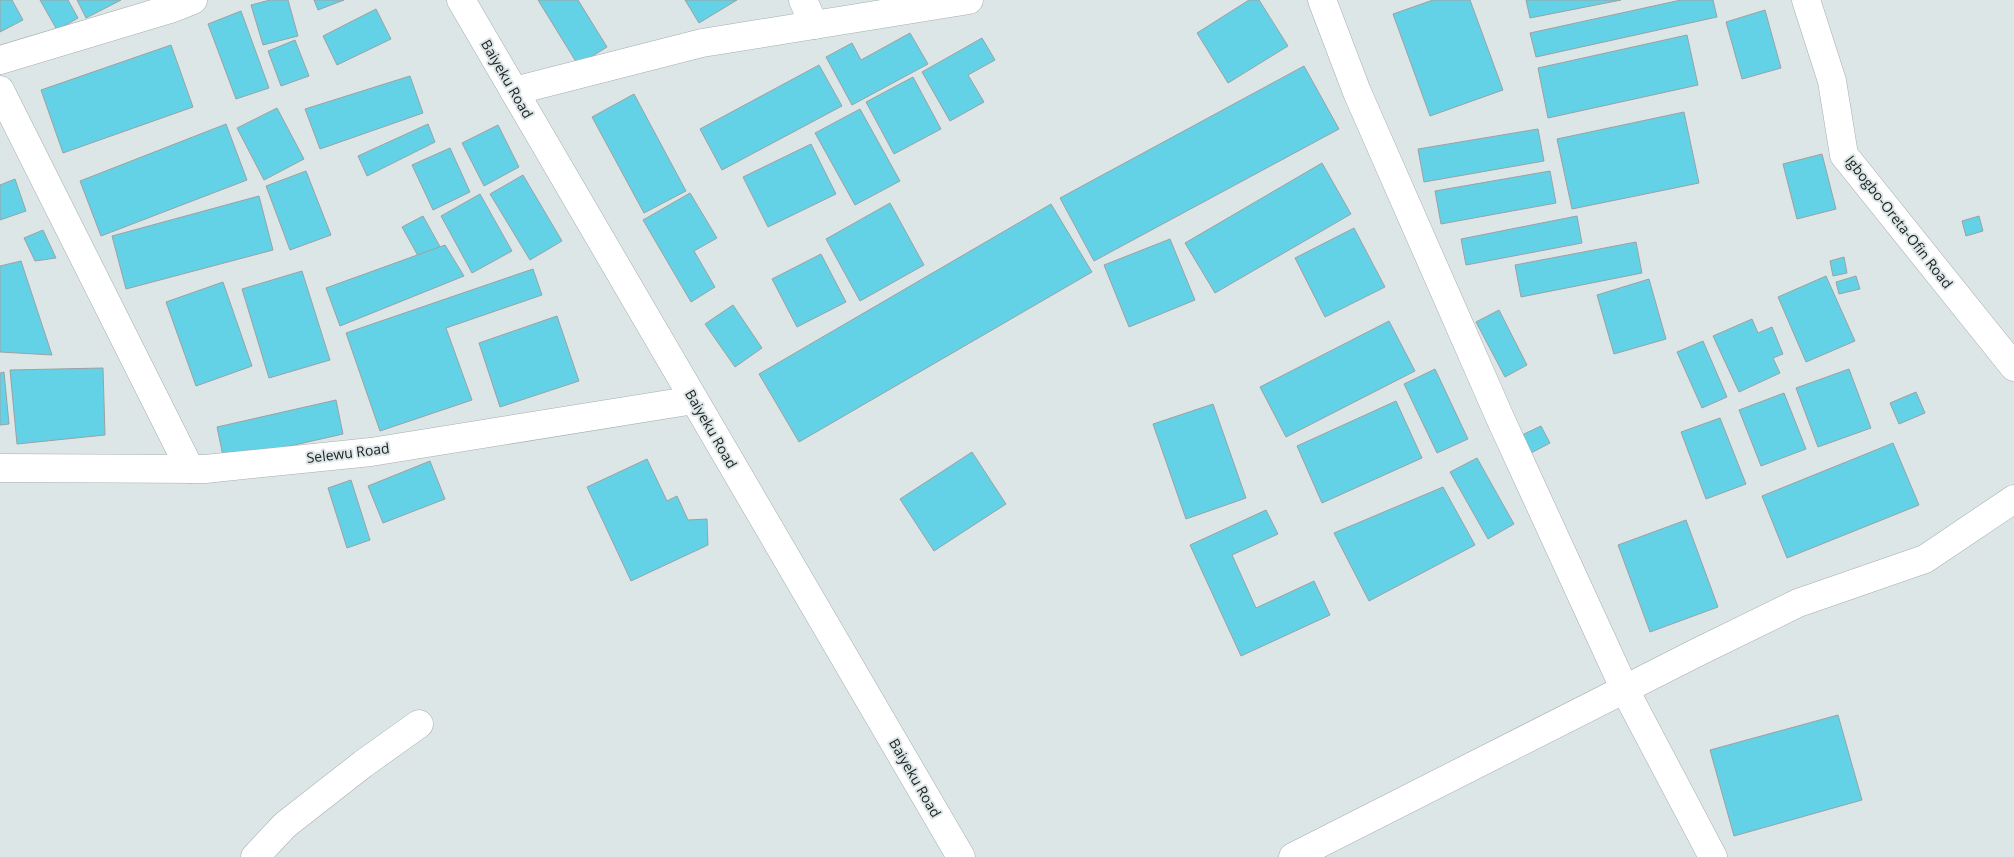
<svg xmlns="http://www.w3.org/2000/svg" width="2014" height="857" viewBox="0 0 2014 857" font-family="'Open Sans',sans-serif">
<style>
.building{fill:#64d2e6;stroke:#9aa2a4}
.lines{fill:none;stroke-linecap:round;stroke-linejoin:round}
.minor-casing{stroke:#a5adaf;stroke-width:29}
.tertiary-casing{stroke:#a5adaf;stroke-width:29}
.secondary-casing{stroke:#a5adaf;stroke-width:29}
.minor{stroke:#fff;stroke-width:28}
.tertiary{stroke:#fff;stroke-width:28}
.secondary{stroke:#fff;stroke-width:28}
.labels{text-anchor:middle;stroke-width:4;stroke-linejoin:round;paint-order:stroke}
.street-label{font-size:14px;fill:#1b1e1f;stroke:#dde6e7}
</style>
<rect width="100%" height="100%" fill="#dde6e7"/>
<g class="building">
<polygon points="0,0 12,0 23,20 0,32"/>
<polygon points="40,0 68,0 78,18 57,30"/>
<polygon points="77,0 121,0 86,18"/>
<polygon points="270,0 288,0 298,36 263,45 251,5"/>
<polygon points="314,0 344,0 318,10"/>
<polygon points="538,0 578,0 607,47 578,65"/>
<polygon points="685,0 737,0 699,23"/>
<polygon points="1249,0 1259,0 1288,46 1228,83 1197,33"/>
<polygon points="1433,0 1470,0 1503,90 1430,116 1393,14"/>
<polygon points="1526,0 1621,0 1530,18"/>
<polygon points="1681,0 1713,0 1717,17 1536,57 1530,33"/>
<polygon points="376,9 391,39 337,65 323,36"/>
<polygon points="1765,10 1781,68 1742,79 1726,22"/>
<polygon points="241,11 269,88 236,99 208,24"/>
<polygon points="910,33 928,64 852,105 826,57 852,43 861,60"/>
<polygon points="1687,35 1698,85 1548,118 1538,68"/>
<polygon points="982,38 995,60 968,75 984,102 950,121 922,72"/>
<polygon points="295,40 309,76 281,86 268,51"/>
<polygon points="171,45 193,107 63,153 41,90"/>
<polygon points="819,65 842,106 722,170 700,129"/>
<polygon points="1304,66 1339,129 1094,261 1060,198"/>
<polygon points="410,76 423,113 320,149 305,109"/>
<polygon points="913,77 941,129 894,154 866,102"/>
<polygon points="634,94 686,191 644,213 592,117"/>
<polygon points="277,108 304,159 264,180 237,128"/>
<polygon points="860,109 900,181 855,205 815,133"/>
<polygon points="1684,112 1699,183 1572,209 1557,139"/>
<polygon points="226,124 247,180 101,236 80,181"/>
<polygon points="428,124 435,142 367,176 358,156"/>
<polygon points="498,125 519,167 484,186 462,143"/>
<polygon points="1538,129 1544,161 1424,182 1418,149"/>
<polygon points="811,144 836,194 768,227 743,177"/>
<polygon points="450,148 470,192 433,210 412,165"/>
<polygon points="1822,154 1836,209 1797,219 1783,164"/>
<polygon points="1322,163 1351,214 1215,293 1185,243"/>
<polygon points="306,171 331,235 290,250 266,186"/>
<polygon points="1550,171 1556,203 1441,224 1435,191"/>
<polygon points="523,175 562,241 530,260 490,194"/>
<polygon points="15,179 26,211 0,220 0,185"/>
<polygon points="690,193 717,238 694,251 715,287 691,302 643,220"/>
<polygon points="480,194 512,251 472,273 441,216"/>
<polygon points="259,196 273,250 126,289 112,236"/>
<polygon points="890,203 924,265 860,301 826,239"/>
<polygon points="1051,204 1092,272 799,442 759,374"/>
<polygon points="423,216 443,252 422,263 402,227"/>
<polygon points="1577,216 1582,243 1466,265 1461,239"/>
<polygon points="1979,216 1983,231 1966,236 1962,221"/>
<polygon points="1354,228 1385,287 1325,317 1295,258"/>
<polygon points="43,230 56,258 35,261 24,238"/>
<polygon points="1170,239 1195,300 1129,327 1104,265"/>
<polygon points="1636,242 1642,273 1521,297 1515,265"/>
<polygon points="445,245 464,276 340,326 326,288"/>
<polygon points="821,254 846,302 797,327 772,279"/>
<polygon points="1844,257 1847,273 1833,276 1830,261"/>
<polygon points="21,261 52,355 0,352 0,266"/>
<polygon points="533,269 542,295 446,328 472,400 380,431 346,333"/>
<polygon points="302,271 330,360 269,378 242,289"/>
<polygon points="1826,276 1855,341 1806,362 1778,297"/>
<polygon points="1856,276 1860,289 1839,294 1836,282"/>
<polygon points="1649,279 1666,339 1614,354 1597,295"/>
<polygon points="223,282 252,366 196,386 166,302"/>
<polygon points="733,305 762,348 735,367 705,324"/>
<polygon points="1499,310 1527,365 1505,377 1476,322"/>
<polygon points="557,316 579,381 500,407 479,343"/>
<polygon points="1752,319 1758,333 1772,327 1783,354 1773,358 1780,373 1739,392 1713,336"/>
<polygon points="1389,321 1415,371 1286,437 1260,387"/>
<polygon points="1703,341 1727,397 1702,408 1677,352"/>
<polygon points="103,368 105,435 17,444 10,370"/>
<polygon points="1435,369 1468,439 1437,453 1404,384"/>
<polygon points="1849,369 1871,428 1818,447 1796,388"/>
<polygon points="4,372 9,424 0,425 0,373"/>
<polygon points="1916,392 1925,413 1899,424 1890,403"/>
<polygon points="1784,393 1806,449 1761,466 1739,410"/>
<polygon points="336,400 343,434 224,461 217,427"/>
<polygon points="1396,401 1422,458 1322,503 1297,446"/>
<polygon points="1213,404 1246,498 1186,519 1153,424"/>
<polygon points="1720,418 1746,484 1706,499 1681,432"/>
<polygon points="1541,426 1550,443 1531,453 1522,435"/>
<polygon points="1893,443 1919,505 1787,558 1762,496"/>
<polygon points="972,452 1006,504 934,551 900,499"/>
<polygon points="1477,458 1514,524 1488,539 1450,472"/>
<polygon points="647,459 667,501 677,496 688,520 707,519 708,545 631,581 587,487"/>
<polygon points="430,461 445,499 383,523 368,486"/>
<polygon points="351,480 370,540 347,548 328,488"/>
<polygon points="1443,487 1475,545 1369,601 1334,533"/>
<polygon points="1266,510 1278,534 1232,555 1256,608 1314,581 1330,615 1241,656 1190,545"/>
<polygon points="1686,520 1718,607 1650,632 1618,545"/>
<polygon points="1838,715 1862,800 1734,836 1710,750"/>
</g>
<g class="lines">
<defs>
<g id="minor">
<polyline points="803,0 814,25"/>
<polyline points="1322,0 1357,92 1501,420 1625,690 1713,857"/>
<polyline points="0,60 173,8 193,0"/>
<polyline points="0,90 190,469"/>
<polyline points="514,91 702,43 969,0"/>
<polyline points="0,468 205,469 371,452 694,400"/>
<polyline points="255,857 285,825 363,764 419,724"/>
<polyline points="1293,857 1700,651 1798,603 1925,559 2014,499"/>
</g>
<polyline id="tertiary" points="1806,0 1832,81 1844,155 2014,367"/>
<polyline id="secondary" points="461,0 961,857"/>
</defs>
<use href="#minor" class="minor-casing"/>
<use href="#tertiary" class="tertiary-casing"/>
<use href="#secondary" class="secondary-casing"/>
<use href="#minor" class="minor"/>
<use href="#tertiary" class="tertiary"/>
<use href="#secondary" class="secondary"/>
</g>
<g class="labels">
<g class="street-label">
<text transform="translate(507 79) rotate(60)" y="5">Baiyeku Road</text>
<text transform="translate(1899 222) rotate(52)" y="5">Igbogbo-Oreta-Ofin Road</text>
<text transform="translate(711 429) rotate(60)" y="5">Baiyeku Road</text>
<text transform="translate(348 453) rotate(-7)" y="5">Selewu Road</text>
<text transform="translate(915 778) rotate(60)" y="5">Baiyeku Road</text>
</g>
</g>
</svg>
